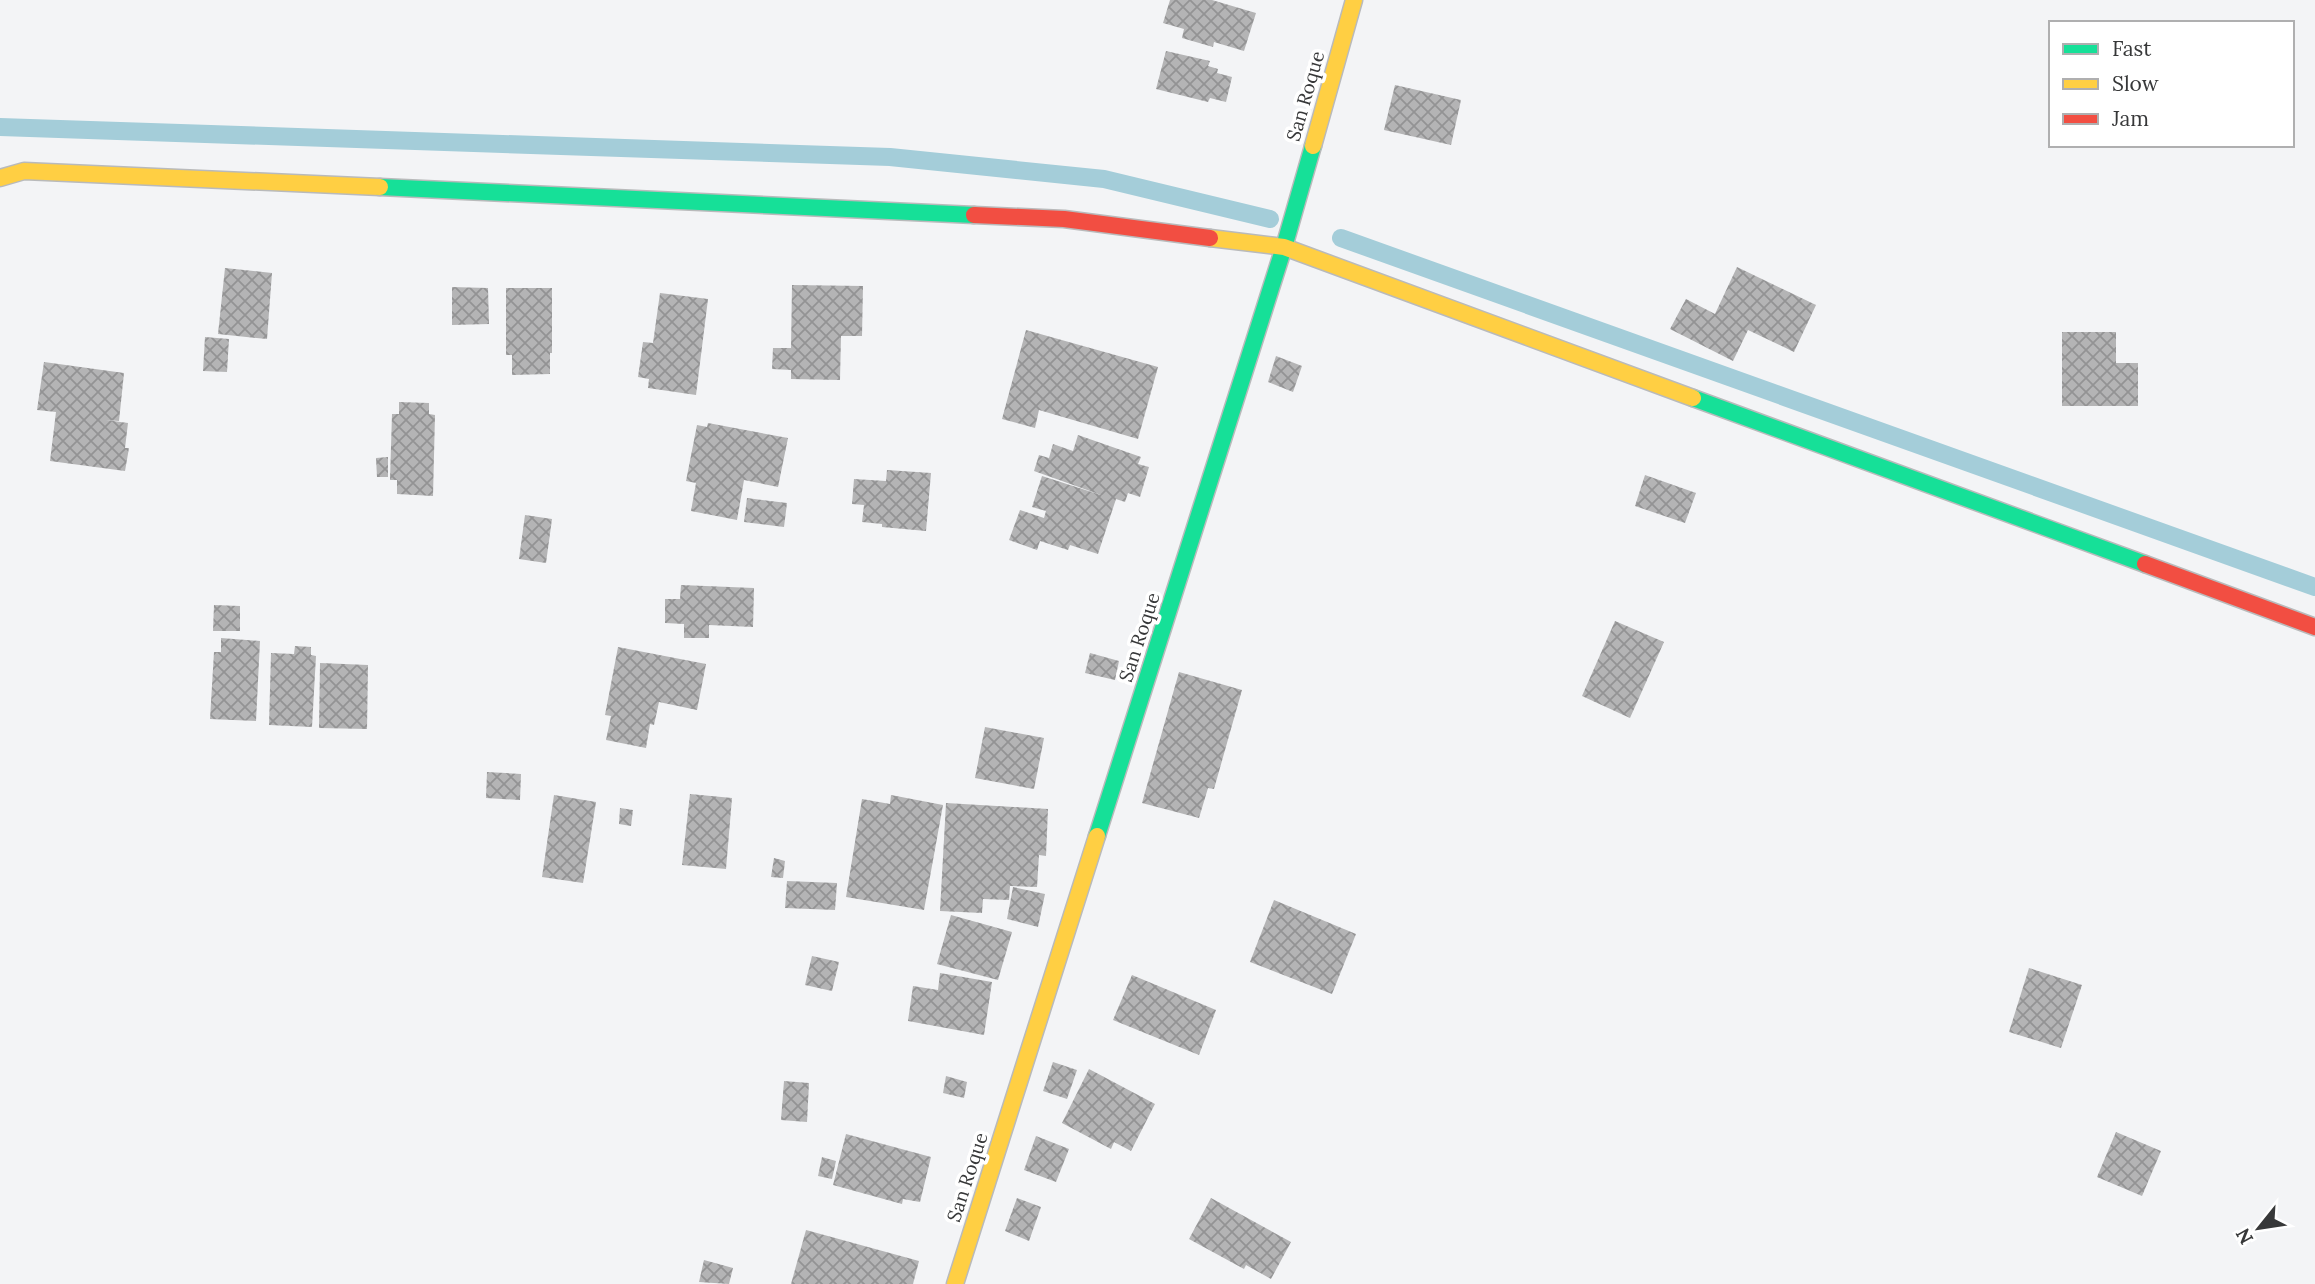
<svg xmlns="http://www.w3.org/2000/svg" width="2315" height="1284" viewBox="0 0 2315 1284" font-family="Lora,serif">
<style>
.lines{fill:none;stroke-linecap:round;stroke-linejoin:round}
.stream{stroke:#a4cdd9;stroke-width:18}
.building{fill:url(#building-cross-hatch)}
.fast-casing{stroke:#b9babb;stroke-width:19}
.slow-casing{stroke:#b9babb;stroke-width:19}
.jam-casing{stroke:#b9babb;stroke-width:19}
.fast{stroke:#16e098;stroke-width:16}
.slow{stroke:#ffcf43;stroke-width:16}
.jam{stroke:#f24e42;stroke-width:16}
.labels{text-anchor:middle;stroke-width:7;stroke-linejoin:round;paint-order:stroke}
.street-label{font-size:19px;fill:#373839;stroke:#fff}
</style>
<defs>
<pattern id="building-cross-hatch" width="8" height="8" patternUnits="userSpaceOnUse" patternTransform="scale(1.75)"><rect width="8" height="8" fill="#b4b4b5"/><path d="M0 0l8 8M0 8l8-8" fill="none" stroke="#939394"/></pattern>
</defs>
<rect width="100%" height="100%" fill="#f3f4f6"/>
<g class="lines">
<g class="stream">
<polyline points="0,127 890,157 1104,179 1270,219"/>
<polyline points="1341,238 2315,587"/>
</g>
</g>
<g class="building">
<polygon points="1170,0 1212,0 1256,13 1244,51 1214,42 1213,47 1182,38 1184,29 1163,23"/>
<polygon points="1166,51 1210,61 1208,66 1218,69 1217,73 1232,77 1226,102 1210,98 1208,102 1156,89"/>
<polygon points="1395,85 1461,100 1451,145 1384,130"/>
<polygon points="1737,267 1816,305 1794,352 1748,330 1733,361 1670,329 1686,299 1715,314"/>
<polygon points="225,268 272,273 267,339 218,334"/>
<polygon points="792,285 863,286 862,336 841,336 840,380 791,379 791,370 772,369 773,348 791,348"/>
<polygon points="452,287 488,288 489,324 452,325"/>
<polygon points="506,288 552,288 552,353 550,353 550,374 512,375 512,355 506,355"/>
<polygon points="660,293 708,299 696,395 648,388 649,379 638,377 643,342 653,343"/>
<polygon points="1026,330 1158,367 1138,439 1039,410 1035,428 1002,419"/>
<polygon points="2062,332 2116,332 2116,363 2138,363 2138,406 2062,406"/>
<polygon points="205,337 229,339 227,372 203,371"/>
<polygon points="1276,356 1302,366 1293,392 1268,382"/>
<polygon points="44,362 124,373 119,421 106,420 128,423 125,448 129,448 125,471 50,461 56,412 37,410"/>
<polygon points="399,402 429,403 429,414 435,415 433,496 397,494 397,480 390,480 392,414 399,414"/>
<polygon points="708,423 788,438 778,487 744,480 737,520 691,511 696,483 686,481 697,425 707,427"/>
<polygon points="1078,435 1141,457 1138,464 1149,467 1140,497 1128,493 1125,502 1116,499 1098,554 1070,545 1068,550 1040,541 1037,550 1009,540 1020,510 1044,518 1046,511 1032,507 1042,476 1104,496 1034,471 1039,455 1049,458 1053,444 1073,451"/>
<polygon points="388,457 388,477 377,477 376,458"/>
<polygon points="887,470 931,473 926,531 882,527 882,524 862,522 864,505 852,504 854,479 886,481"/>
<polygon points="1645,475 1696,493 1685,523 1635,506"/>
<polygon points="747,498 787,503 784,527 744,522"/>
<polygon points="525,515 552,519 546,563 519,559"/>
<polygon points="681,585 754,588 753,627 709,625 709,638 684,638 684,624 665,623 665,599 680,599"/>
<polygon points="214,605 240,606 240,631 213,631"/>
<polygon points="1615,621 1664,642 1630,718 1582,696"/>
<polygon points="221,638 260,641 256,721 210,719 214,652 221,652"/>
<polygon points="295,646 311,647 311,655 316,656 312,727 269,725 271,653 294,654"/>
<polygon points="618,647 706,664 697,710 659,702 654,725 650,724 646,748 606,740 611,716 605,715"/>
<polygon points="1090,653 1119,661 1115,680 1085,673"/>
<polygon points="320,663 368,665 367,729 319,728"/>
<polygon points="1179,672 1242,690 1214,789 1208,788 1199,818 1142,803"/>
<polygon points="985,727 1044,738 1034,789 975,778"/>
<polygon points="487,772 521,774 520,800 486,798"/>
<polygon points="690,794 732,798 726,869 682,865"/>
<polygon points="554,795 596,802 583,883 542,877"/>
<polygon points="891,795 943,805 924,910 846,897 862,799 890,804"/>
<polygon points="946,803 1048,809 1046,856 1039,855 1037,887 1010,886 1009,900 983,899 982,913 940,911"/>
<polygon points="620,808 633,810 631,826 619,824"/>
<polygon points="774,858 785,861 783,878 771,877"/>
<polygon points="787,881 837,883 835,910 785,908"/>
<polygon points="1013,887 1045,894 1038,927 1007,919"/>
<polygon points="1274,900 1356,934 1332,994 1250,962"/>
<polygon points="951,915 1012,932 998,980 937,964"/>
<polygon points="812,956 839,962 832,991 805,985"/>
<polygon points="2029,968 2082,985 2061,1048 2009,1032"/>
<polygon points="940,973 992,982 984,1035 908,1021 913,986 938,990"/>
<polygon points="1132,975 1216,1010 1199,1055 1113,1020"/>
<polygon points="1053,1062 1077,1070 1067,1099 1043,1091"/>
<polygon points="1089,1069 1155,1104 1131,1151 1114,1142 1111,1149 1062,1123"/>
<polygon points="946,1076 967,1082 964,1098 943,1093"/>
<polygon points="784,1081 809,1083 807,1122 781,1120"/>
<polygon points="2116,1132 2161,1151 2142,1196 2097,1177"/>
<polygon points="846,1134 931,1157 920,1202 903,1199 902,1204 833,1185"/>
<polygon points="1036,1136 1069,1149 1056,1182 1024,1170"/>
<polygon points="822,1157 836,1161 832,1179 818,1176"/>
<polygon points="1017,1198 1041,1207 1029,1241 1005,1231"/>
<polygon points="1211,1198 1291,1242 1271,1279 1246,1265 1244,1269 1189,1239"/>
<polygon points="806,1230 919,1261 913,1284 791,1284"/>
<polygon points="704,1260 733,1268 729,1284 699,1282"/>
</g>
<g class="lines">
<defs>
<g id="fast">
<polyline points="380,187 974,215"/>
<polyline points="1693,398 2145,564"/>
<polyline points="1097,836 1284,247 1313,146"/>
</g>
<g id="slow">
<polyline points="1313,146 1354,0"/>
<polyline points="0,178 24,171 380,187"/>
<polyline points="1210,238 1284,247 1693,398"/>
<polyline points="955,1284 1097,836"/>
</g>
<g id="jam">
<polyline points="974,215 1064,219 1210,238"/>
<polyline points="2145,564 2315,627"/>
</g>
</defs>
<use href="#fast" class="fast-casing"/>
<use href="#slow" class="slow-casing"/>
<use href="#jam" class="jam-casing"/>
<use href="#fast" class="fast"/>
<use href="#slow" class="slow"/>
<use href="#jam" class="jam"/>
</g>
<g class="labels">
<g class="street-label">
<text transform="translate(1305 96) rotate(-74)" y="7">San Roque</text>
<text transform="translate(1139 637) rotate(-72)" y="7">San Roque</text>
<text transform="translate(967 1177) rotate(-72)" y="7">San Roque</text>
</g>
</g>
<rect x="2049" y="21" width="245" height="126" fill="#ffffff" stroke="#afafb0" stroke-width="2"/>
<rect x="2063" y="44" width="35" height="10" fill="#16e098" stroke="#afafb0" stroke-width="2"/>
<text x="2112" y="56" font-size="21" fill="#373839">Fast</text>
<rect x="2063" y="79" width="35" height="10" fill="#ffcf43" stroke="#afafb0" stroke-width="2"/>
<text x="2112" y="91" font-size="21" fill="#373839">Slow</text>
<rect x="2063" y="114" width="35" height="10" fill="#f24e42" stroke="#afafb0" stroke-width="2"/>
<text x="2112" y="126" font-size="21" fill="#373839">Jam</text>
<g transform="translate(2259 1228) rotate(240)" stroke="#ffffff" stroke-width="5" paint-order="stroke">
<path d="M0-5L12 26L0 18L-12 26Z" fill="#373839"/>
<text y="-10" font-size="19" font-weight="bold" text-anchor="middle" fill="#373839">N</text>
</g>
</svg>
